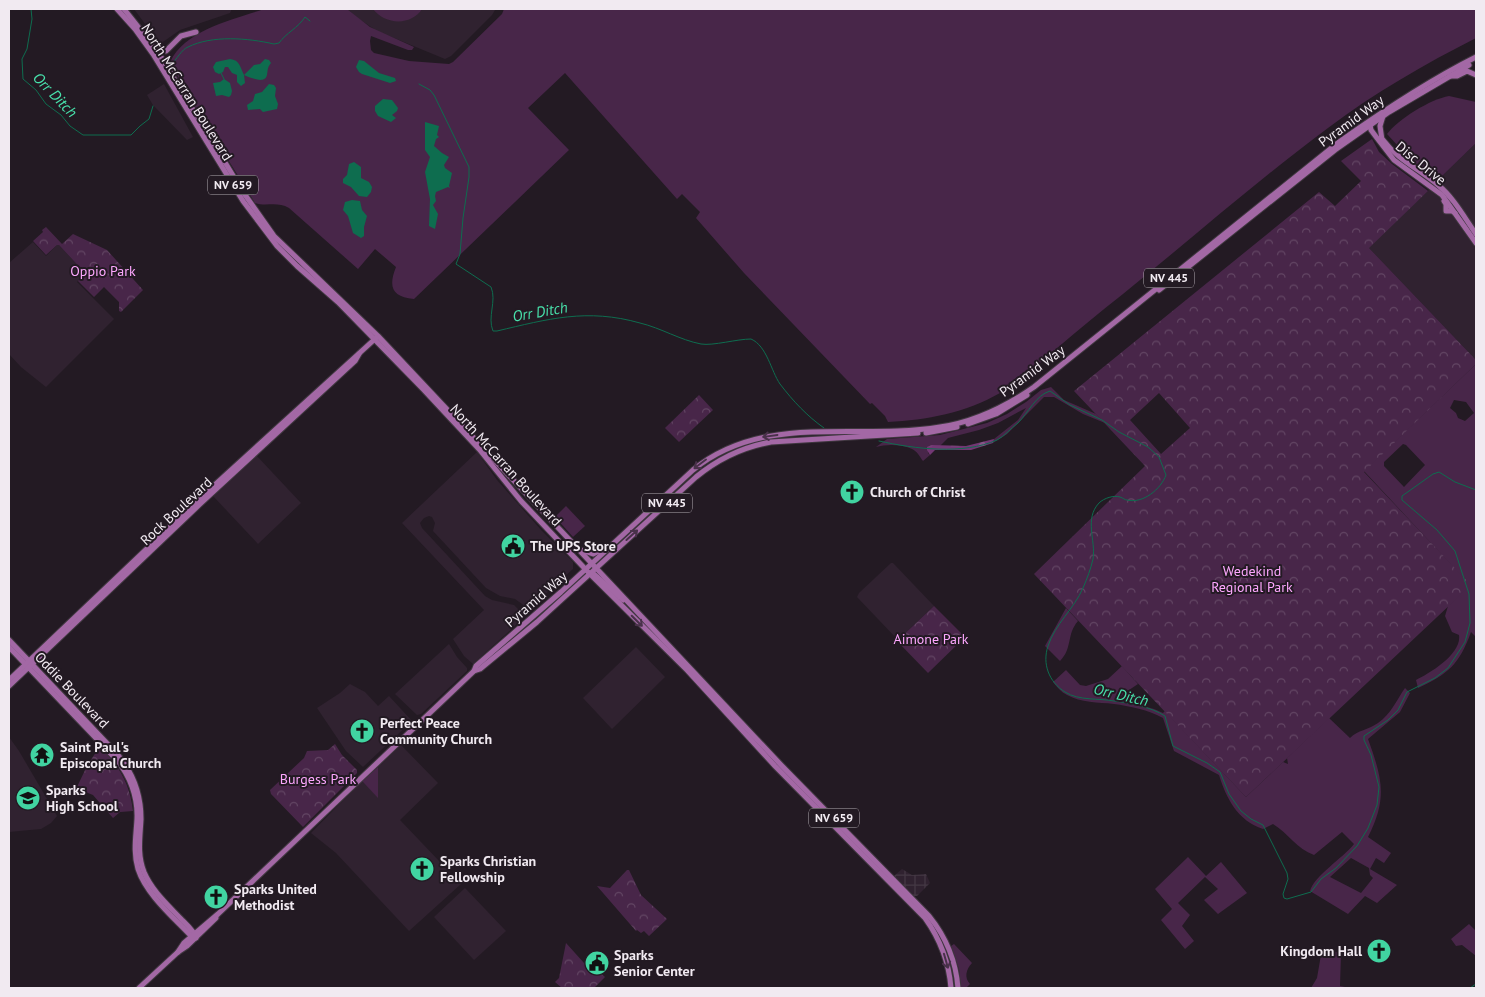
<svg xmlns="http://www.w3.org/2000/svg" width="1485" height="997" viewBox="0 0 1485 997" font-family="'PT Sans',sans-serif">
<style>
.built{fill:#302230}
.industrial{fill:url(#industrial-grid)}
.grass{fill:#482649;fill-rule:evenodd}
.forest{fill:url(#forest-firs)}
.park{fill:url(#park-crowns);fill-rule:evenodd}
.water{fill:#0e6d4f}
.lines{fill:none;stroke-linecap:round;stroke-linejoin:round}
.stream{stroke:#0e6d4f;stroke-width:1}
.major-casing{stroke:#3f373f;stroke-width:7}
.major{stroke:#a368a5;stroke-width:5}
.oneway{stroke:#49314a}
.labels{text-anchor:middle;stroke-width:4;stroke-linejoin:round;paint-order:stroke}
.shield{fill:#231a23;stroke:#b3acb3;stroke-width:1}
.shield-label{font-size:12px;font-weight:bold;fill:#f1eaf1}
.street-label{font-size:14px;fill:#f1eaf1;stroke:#231a23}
.park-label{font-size:14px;fill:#fda7fe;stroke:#231a23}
.poi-label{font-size:14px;font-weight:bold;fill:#f1eaf1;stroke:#231a23;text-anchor:start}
.water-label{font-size:15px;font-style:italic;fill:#48e1ab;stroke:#231a23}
</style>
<defs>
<pattern id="industrial-grid" width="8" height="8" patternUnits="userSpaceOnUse" patternTransform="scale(1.25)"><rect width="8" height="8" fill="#302230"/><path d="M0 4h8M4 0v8" fill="none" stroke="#443844"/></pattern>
<pattern id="forest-firs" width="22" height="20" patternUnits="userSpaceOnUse" patternTransform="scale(1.25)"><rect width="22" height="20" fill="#733774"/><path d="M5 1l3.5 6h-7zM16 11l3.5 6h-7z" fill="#875488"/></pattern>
<pattern id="park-crowns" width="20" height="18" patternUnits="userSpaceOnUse" patternTransform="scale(1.25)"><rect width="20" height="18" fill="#482649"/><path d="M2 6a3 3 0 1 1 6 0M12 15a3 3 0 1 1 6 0" fill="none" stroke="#634664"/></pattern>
</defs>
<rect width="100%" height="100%" fill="#231a23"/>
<g class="built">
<polygon points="134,9 231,9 231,11 230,13 180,30 160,44"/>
<polygon points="347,9 494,9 495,10 492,15 451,56 445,59 377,31 359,19"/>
<polygon points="164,84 193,137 187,140 153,105 147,95"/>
<polygon points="1476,143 1476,231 1437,181"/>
<polygon points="1431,188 1444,202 1476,248 1476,360 1368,247"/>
<polygon points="33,242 46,256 57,245 59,245 85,273 77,282 114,319 46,387 21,367 9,354 9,263"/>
<polygon points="477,452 497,480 542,531 573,562 573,569 529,609 515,599 500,596 486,588 433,531 435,523 432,517 429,516 424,518 420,523 422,528 485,596 492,600 514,605 524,615 514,627 473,664 464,656 453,639 484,610 402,523"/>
<polygon points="256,455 301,503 258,544 213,496"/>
<polygon points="891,563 893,563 934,606 898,640 857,597 859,593"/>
<polygon points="449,644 457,657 467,668 467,671 421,714 417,715 395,694"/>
<polygon points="636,647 665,677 612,729 583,698"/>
<polygon points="350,684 365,692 378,706 389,696 412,721 363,767 346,751 317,708 340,693"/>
<polygon points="9,737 19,751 57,816 51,823 41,829 9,832"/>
<polygon points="401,745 438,783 400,820 461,884 409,931 336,853 311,833 362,781 378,797 378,767"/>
<polygon points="465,888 506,931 474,960 434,917"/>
</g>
<polygon class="industrial" points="902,869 912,875 926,874 930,883 917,896 913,896 894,876"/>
<g class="grass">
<path d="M264,9H347L370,27L414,47L412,50H408L371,36L370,41L371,50L374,53L409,61L449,64L453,62L502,14L504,9H1476V38C1425,64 1374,93 1328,128C1258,180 1191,239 1123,294C1100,312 1078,330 1056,349C1038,364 1020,382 1000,393C965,413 927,420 888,422L885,416L872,403L870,404L744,273L696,218L700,212L682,194L677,199L565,73L528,108L569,150L414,299C392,297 388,287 396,267L375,249L358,269L289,208C277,201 266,207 255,203L192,102L170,62C186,29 233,20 264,9Z"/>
<path d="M373,9H422C411,26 385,25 373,9Z"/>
<path d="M1449,96L1476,102V143L1439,179L1411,160L1387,134C1398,119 1431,99 1449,96Z"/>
<path d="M1476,364V637L1471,632C1459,665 1448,674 1418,688L1416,680C1430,673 1462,654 1459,635L1452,632L1445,616L1448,606L1470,585L1364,471ZM1454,400L1466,402L1474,413L1465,421L1458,418L1456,413L1450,408ZM1403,444L1406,445L1425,465L1404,487L1384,466V462Z"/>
<path d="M1051,387L1064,400L1096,414L1105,423L1083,414L1054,397H1044L1007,434L993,443L994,439L1018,420L1026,408L998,423L979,430L948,438L940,446L932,445L928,453L930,455L923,461C920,457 917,451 912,449C902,444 886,444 876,447L887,439L940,435L987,423L1007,414L1026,402L1041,390Z"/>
<polygon points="566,506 585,526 573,537 555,517"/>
<path d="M1066,608L1078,621C1066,635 1073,648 1060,661L1045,646Z"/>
<path d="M1122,666L1138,684L1123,694L1120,700L1154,709L1163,713L1165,711L1246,797L1283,762L1288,764L1287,758L1329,718L1350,738C1358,730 1368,730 1378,723C1391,714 1396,701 1405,688L1410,693L1400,712L1368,739C1382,778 1388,798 1368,837L1391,853L1384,863L1376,858L1370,869L1397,885L1377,903L1365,896L1348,914L1310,891C1314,876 1343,858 1354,844L1342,832L1314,855C1297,849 1288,833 1273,824L1263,829C1238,821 1226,798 1219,775L1174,751L1163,718C1149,710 1129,706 1114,704C1098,702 1081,703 1067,695C1061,692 1057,687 1053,682L1066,670L1080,685L1086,686L1108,679ZM1351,858L1369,868L1370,875L1373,878L1361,893L1330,877Z"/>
<polygon points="378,767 378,798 362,781"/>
<polygon points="1188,857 1206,876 1221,862 1247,893 1218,914 1204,900 1218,889 1205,877 1178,903 1190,915 1182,926 1194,941 1185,949 1161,920 1172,909 1155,889"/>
<polygon points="1469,924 1476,931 1476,956 1462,945 1456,946 1451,939"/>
<path d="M954,944L972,963C966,969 964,978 970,984L966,988H961L959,969L951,946Z"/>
<polygon points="1322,949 1341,953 1340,986 1350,988 1311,988 1317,978"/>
</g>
<polygon class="forest" points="994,439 993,443 971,450 935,450 930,455 927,450 927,447 932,445 966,446"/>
<g class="park">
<path d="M1372,139L1379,152L1392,164L1428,191L1369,248L1476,360V364L1364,472L1471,585L1246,797L1034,574L1145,466L1074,391L1319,192L1335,206L1361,181L1341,161ZM1159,393L1190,428L1161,454L1130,420Z"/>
<polygon points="46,227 62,244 73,234 107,250 143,290 121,312 119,311 119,302 104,287 94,297 78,281 85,273 59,245 57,245 46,255 33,241 43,232 42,230"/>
<polygon points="699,395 713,410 679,442 665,428"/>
<polygon points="934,606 965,637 928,673 897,641"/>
<polygon points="335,744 342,755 357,770 357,773 303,827 271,794 270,790 304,758 307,751 328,750"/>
<path d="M98,749H102C120,767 130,785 133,811L120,812L113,818L93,795L78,789L77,787L87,766Z"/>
<polygon points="627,870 629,870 641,895 667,919 649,936 644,931 641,933 637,930 636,931 597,886 610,888"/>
<polygon points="566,943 584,963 587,961 605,977 594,988 562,988 555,982 559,978"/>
</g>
<g class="water">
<path d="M230,59C240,60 240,67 244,75L254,65L260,64L265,59L269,60L271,63C267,68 268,70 267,75C265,85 249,77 244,75L245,83L241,86L237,82V75L232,73L228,67H225L223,72L219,74L215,72L213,67L216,62Z"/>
<polygon points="359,60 364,61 379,73 395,78 396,81 390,83 362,74 359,72 356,67"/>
<polygon points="224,79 230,83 232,91 231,95 229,97 222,95 216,96 213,83 220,82"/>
<polygon points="269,84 274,85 276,88 275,96 278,104 277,109 263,112 260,109 248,110 247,105 253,101 255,94 262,92"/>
<polygon points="383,99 392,100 398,108 397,111 392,115 396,118 391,122 378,116 375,111 375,106"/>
<polygon points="425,122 439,126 437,135 439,137 436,139 434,146 442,153 449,157 444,165 445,168 452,173 449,186 450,188 448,187 436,192 435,196 436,201 433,205 438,214 435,229 429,226 430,199 425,172 430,157 425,150"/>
<polygon points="354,162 361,167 361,178 369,182 372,187 371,192 367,197 359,196 351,187 343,183 343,179 347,175 349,164"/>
<polygon points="352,200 360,201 362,210 367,216 364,227 364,236 361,238 353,233 348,216 343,210 345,202"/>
</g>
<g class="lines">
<g class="stream">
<polyline points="31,9 32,19 27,49 22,59 23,79 36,90 46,104 61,115 70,126 83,135 131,135 140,126 149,119 153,106"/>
<path d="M172,64C176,60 182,49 188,47C212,35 248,38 274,44L279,43C286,33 298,28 305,17L310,21"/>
<polyline points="221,73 224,79"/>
<path d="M419,84L430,90L434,95L469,167V177L463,218L460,254L456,264L491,287C497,301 487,317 493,331H497C548,319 587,308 640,323C661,328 680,340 701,344C713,346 737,339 751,339C767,346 771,371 780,384C793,401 807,416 824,428"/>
<path d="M879,441C915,449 963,455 997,440C1005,436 1011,428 1018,423C1028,413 1036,395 1050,391L1070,405L1102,420L1119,432L1148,447L1159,457L1166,475C1161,489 1143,504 1127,500C1125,500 1123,498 1120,497C1114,495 1104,498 1099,503C1084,519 1096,540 1093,559C1091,568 1087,579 1083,588C1074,609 1055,624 1048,646C1042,664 1049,682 1065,692C1079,701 1099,698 1114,701C1130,703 1151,707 1165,716L1173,746L1207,763L1220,772L1229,794L1241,811L1251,819L1263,825L1287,873L1288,879L1283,894L1284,898L1287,899L1311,892L1321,879L1336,868L1357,846L1368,828L1377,805L1379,787L1371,755L1364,740V736L1388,720L1398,710L1407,692L1435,678L1448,668L1465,642L1470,623L1469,594L1455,551L1437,530L1402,500V496L1433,474L1439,472L1455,482L1476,490"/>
<polyline points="1470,988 1476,984"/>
</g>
<defs>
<g id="major">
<path d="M117,9L135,29L153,54L243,201L277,246L297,266L338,302L424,390L479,449L521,501L590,574L687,670L775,766L925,918C940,939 949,962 951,988"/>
<path d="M124,9L158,52L243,192L274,236L378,336L782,766L929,916C946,937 956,961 958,988"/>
<polyline points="157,49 166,51 181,36 196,32"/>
<polyline points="1450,76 1457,76 1467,71 1476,75"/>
<polyline points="1370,125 1371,130 1377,138 1394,160 1442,195 1476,243"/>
<polyline points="1382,140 1380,126 1383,116"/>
<path d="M1383,140C1398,160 1419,169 1438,185C1454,198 1464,217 1476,234"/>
<polyline points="1444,201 1446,204 1446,211 1452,211 1455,213"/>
<polyline points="1159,290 1335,150 1389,112 1469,65"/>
<polyline points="968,424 996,414 1027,395"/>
<polyline points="926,433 957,427"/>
<polyline points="581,550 593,554 603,549"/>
<polyline points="594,574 623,600"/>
<path d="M9,640L118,755C133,773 141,795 141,819C140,838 137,854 144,872C152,891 168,905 182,920C187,925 194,931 196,938"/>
<path d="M9,647L115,758C130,775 138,797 137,819C136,837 133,852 138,869C146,894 173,917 191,936"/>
<path d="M474,671L480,669L537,622L696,477C718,459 742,447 771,442L918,433"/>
<polyline points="9,680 197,501 376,338"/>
<polyline points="9,686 200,504 355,361 359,354"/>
<path d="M178,952L184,943L218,914L474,671L476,666L561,592L693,470C764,412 855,441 940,427C974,422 1005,407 1034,387L1339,142C1383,111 1428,81 1476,57"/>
<polyline points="139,988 178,952 187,946 216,918"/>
</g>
</defs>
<use href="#major" class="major-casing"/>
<use href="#major" class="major"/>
</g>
<defs><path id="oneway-shaft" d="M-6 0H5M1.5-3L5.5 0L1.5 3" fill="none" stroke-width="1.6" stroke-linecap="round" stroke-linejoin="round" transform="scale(1.25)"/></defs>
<g class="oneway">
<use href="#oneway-shaft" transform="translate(770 436) rotate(172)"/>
<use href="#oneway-shaft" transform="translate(700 464) rotate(143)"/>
<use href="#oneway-shaft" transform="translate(632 535) rotate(-42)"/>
<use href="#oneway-shaft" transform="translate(637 621) rotate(45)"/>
<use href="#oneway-shaft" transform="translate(946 961) rotate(74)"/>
</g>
<defs>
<symbol id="church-disc" viewBox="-11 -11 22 22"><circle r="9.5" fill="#41d4a1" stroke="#231a23"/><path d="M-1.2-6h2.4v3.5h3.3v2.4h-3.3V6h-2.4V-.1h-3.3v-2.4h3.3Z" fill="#111"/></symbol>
<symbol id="civic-disc" viewBox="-11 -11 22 22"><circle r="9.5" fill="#41d4a1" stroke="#231a23"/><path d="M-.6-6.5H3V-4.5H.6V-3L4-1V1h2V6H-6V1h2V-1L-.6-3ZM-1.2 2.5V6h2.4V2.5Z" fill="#111"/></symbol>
<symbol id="temple-disc" viewBox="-11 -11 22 22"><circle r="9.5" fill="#41d4a1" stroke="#231a23"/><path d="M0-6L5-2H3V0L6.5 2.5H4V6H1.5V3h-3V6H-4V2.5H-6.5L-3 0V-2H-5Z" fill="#111"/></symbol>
<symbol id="school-disc" viewBox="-11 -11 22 22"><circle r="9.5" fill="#41d4a1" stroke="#231a23"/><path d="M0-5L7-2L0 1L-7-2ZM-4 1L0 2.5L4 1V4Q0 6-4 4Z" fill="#111"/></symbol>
</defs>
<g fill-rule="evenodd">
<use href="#church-disc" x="838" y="478" width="28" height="28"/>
<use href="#civic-disc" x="499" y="532" width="28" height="28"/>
<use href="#church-disc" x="348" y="717" width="28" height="28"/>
<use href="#temple-disc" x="28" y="741" width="28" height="28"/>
<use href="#school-disc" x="14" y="784" width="28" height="28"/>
<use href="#church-disc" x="408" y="855" width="28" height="28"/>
<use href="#church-disc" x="202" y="883" width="28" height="28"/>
<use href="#church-disc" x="1365" y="937" width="28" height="28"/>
<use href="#civic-disc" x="583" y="949" width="28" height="28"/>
</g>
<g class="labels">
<g class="shield">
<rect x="208" y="175.5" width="50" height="19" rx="4"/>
<rect x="1144" y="268.5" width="50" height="19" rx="4"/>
<rect x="642" y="493.5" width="50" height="19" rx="4"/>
<rect x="809" y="808.5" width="50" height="19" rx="4"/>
</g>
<g class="shield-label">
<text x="233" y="189">NV 659</text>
<text x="1169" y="282">NV 445</text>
<text x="667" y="507">NV 445</text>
<text x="834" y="822">NV 659</text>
</g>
<g class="street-label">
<text transform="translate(187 92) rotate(58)" y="5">North McCarran Boulevard</text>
<text transform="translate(1351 121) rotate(-36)" y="5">Pyramid Way</text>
<text transform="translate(1421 163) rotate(39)" y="5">Disc Drive</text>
<text transform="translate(1032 371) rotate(-36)" y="5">Pyramid Way</text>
<text transform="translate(506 465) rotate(48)" y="5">North McCarran Boulevard</text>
<text transform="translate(176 511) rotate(-43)" y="5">Rock Boulevard</text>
<text transform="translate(536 599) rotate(-41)" y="5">Pyramid Way</text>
<text transform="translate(72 690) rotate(46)" y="5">Oddie Boulevard</text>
</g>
<g class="park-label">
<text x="103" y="276">Oppio Park</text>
<text x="1252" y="576">Wedekind<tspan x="1252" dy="16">Regional Park</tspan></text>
<text x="931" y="644">Aimone Park</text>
<text x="318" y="784">Burgess Park</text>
</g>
<g class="poi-label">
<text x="870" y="497">Church of Christ</text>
<text x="530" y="551">The UPS Store</text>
<text x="380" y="728">Perfect Peace<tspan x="380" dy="16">Community Church</tspan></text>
<text x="60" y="752">Saint Paul's<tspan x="60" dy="16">Episcopal Church</tspan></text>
<text x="46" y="795">Sparks<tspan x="46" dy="16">High School</tspan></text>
<text x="440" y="866">Sparks Christian<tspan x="440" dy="16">Fellowship</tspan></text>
<text x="234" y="894">Sparks United<tspan x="234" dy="16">Methodist</tspan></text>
<text x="1362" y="956" text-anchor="end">Kingdom Hall</text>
<text x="614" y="960">Sparks<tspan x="614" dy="16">Senior Center</tspan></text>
</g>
<g class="water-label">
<text transform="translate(55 95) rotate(46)" y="5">Orr Ditch</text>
<text transform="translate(540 312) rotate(-10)" y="5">Orr Ditch</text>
<text transform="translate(1121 695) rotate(13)" y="5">Orr Ditch</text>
</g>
</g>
<rect width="1485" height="997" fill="none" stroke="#f1eaf1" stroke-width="20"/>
</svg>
